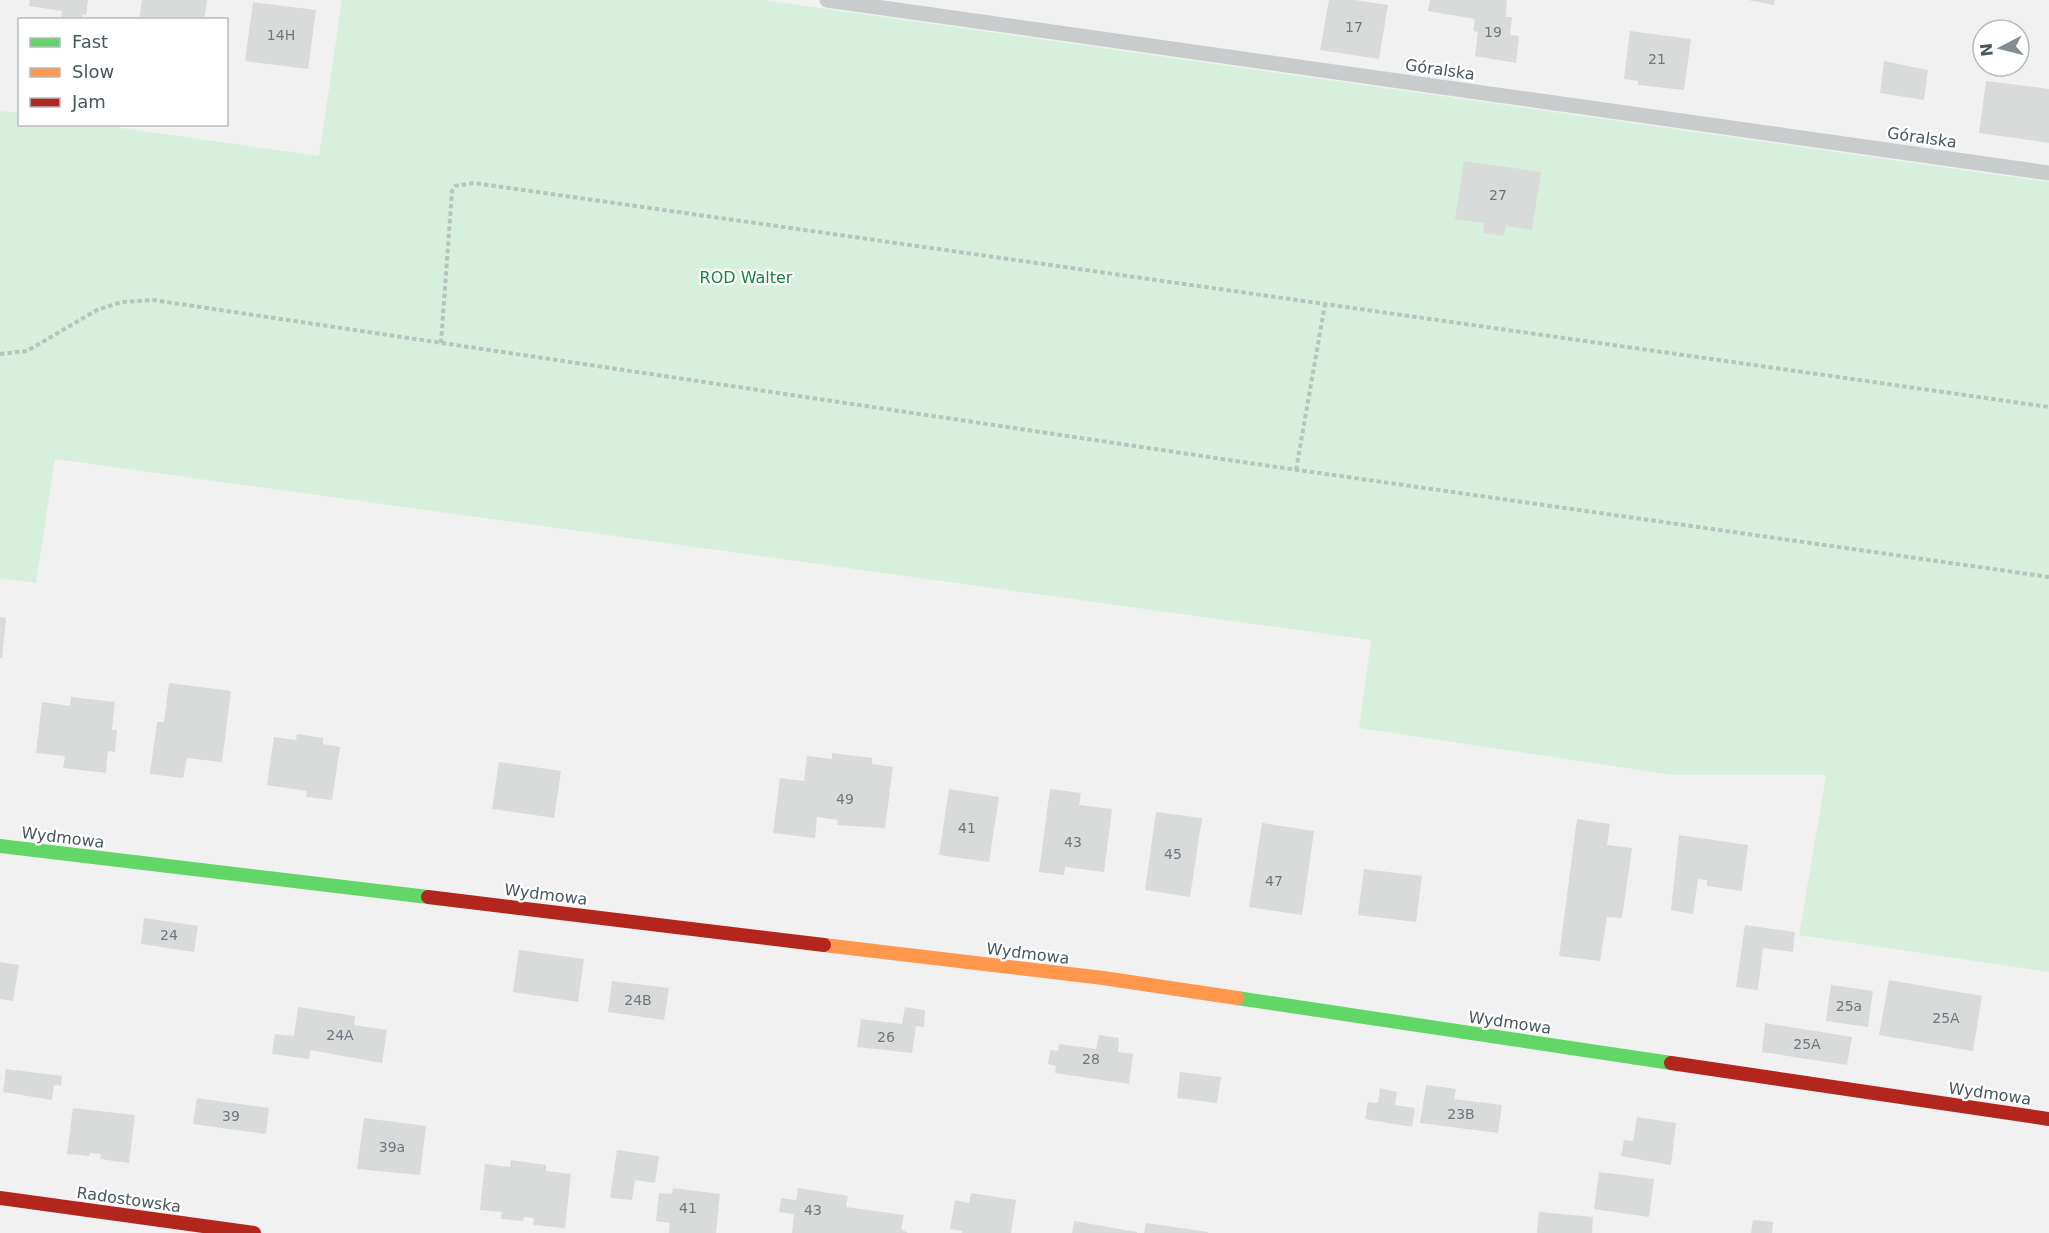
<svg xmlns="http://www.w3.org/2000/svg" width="2049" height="1233" viewBox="0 0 2049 1233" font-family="'DejaVu Sans',sans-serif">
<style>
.green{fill:#d6f0dd}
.building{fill:#d9dada}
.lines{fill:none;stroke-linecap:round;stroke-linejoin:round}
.path{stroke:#b8c4bf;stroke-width:4;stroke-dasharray:4.5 3;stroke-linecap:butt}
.lane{stroke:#c9cccd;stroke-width:15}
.fast{stroke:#63d668;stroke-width:14}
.slow{stroke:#ff974d;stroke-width:14}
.jam{stroke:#b3261e;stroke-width:14}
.labels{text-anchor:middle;stroke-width:4.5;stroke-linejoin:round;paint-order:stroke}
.number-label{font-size:14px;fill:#6d787e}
.street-label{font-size:16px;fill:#48575e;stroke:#fff}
.park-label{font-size:16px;fill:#17813f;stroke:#fff}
</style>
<rect width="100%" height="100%" fill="#f2f1f1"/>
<polygon class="green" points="342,0 763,0 2049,182 2049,972 1799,935 1826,775 1673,775 1359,728 1371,640 55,459 36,583 0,578 0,111 19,113 20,124 100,125 319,156"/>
<g class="building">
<polygon points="30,0 88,0 86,15 83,14 82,20 61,18 62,11 29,6"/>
<polygon points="142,0 207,0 204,20 139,20"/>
<polygon points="1329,0 1355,0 1388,5 1379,59 1320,50"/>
<polygon points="1430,0 1507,0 1506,17 1512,17 1510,35 1519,36 1516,63 1475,56 1478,32 1473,31 1475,19 1428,11"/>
<polygon points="1748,0 1775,0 1774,5"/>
<polygon points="253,2 316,10 308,69 245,61"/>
<polygon points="1630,31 1691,39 1684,90 1638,85 1638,81 1624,79"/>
<polygon points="1884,61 1928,70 1924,100 1880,93"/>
<polygon points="1986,81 2049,89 2049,143 1979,133"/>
<polygon points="1464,161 1541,172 1532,230 1506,226 1504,236 1483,233 1484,223 1455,219"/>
<polygon points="0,617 6,618 2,658 0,658"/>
<polygon points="169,683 231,691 222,762 187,758 183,778 150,774 157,722 164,722"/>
<polygon points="71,697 115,702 112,730 117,730 115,752 108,751 106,773 63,768 65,756 36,753 42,702 70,706"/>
<polygon points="297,734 323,738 323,744 340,747 332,800 306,797 307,791 267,785 274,737 296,740"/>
<polygon points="832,753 872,758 872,764 893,767 885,828 837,825 838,820 817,817 815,838 773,833 780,778 804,781 807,756 832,759"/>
<polygon points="499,762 561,771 554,818 492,809"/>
<polygon points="949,789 999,797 989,862 939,855"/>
<polygon points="1050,789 1081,793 1079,805 1112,809 1104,872 1065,867 1064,875 1039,872"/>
<polygon points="1156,812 1202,818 1190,897 1145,890"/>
<polygon points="1577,819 1610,824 1607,845 1632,848 1622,918 1607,917 1600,961 1559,956"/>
<polygon points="1262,823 1314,831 1302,915 1249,907"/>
<polygon points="1679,835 1748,845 1742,891 1707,886 1707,880 1698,879 1693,914 1671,910"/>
<polygon points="1364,869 1422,876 1416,922 1358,915"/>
<polygon points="144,918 198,926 194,952 141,944"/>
<polygon points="1745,925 1795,932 1793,952 1763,948 1758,990 1736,987"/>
<polygon points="519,950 584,959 578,1002 513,992"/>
<polygon points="0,962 19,965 13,1001 0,999"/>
<polygon points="1889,980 1982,996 1973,1051 1879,1035"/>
<polygon points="612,981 669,988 664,1020 608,1012"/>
<polygon points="1831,985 1873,991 1868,1027 1826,1021"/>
<polygon points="298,1007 355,1016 354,1025 387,1030 382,1063 310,1050 309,1059 272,1054 275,1034 294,1036"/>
<polygon points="905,1007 925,1010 924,1027 916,1026 912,1053 857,1047 861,1019 902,1024"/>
<polygon points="1765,1023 1852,1037 1847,1065 1762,1052"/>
<polygon points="1099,1035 1119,1038 1118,1052 1133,1054 1129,1084 1055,1073 1056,1066 1048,1064 1050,1050 1058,1051 1059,1044 1096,1049"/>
<polygon points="6,1069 62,1076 61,1086 54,1085 52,1100 3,1092"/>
<polygon points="1180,1072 1221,1077 1217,1103 1177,1098"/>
<polygon points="1426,1085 1456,1089 1454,1099 1502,1105 1498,1133 1420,1123"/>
<polygon points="1380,1088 1397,1092 1395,1105 1415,1108 1412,1127 1365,1119 1368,1102 1378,1103"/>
<polygon points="197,1098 269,1108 266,1134 193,1124"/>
<polygon points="73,1108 135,1115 129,1163 100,1159 101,1154 90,1153 89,1156 67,1154"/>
<polygon points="1637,1117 1676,1123 1671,1165 1621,1156 1624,1140 1633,1141"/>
<polygon points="364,1118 426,1126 420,1175 357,1169"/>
<polygon points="617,1150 659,1156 655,1183 635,1180 632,1200 610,1198"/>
<polygon points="511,1160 546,1165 546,1171 571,1174 565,1228 533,1225 534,1218 524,1217 523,1221 501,1219 502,1212 480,1210 485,1164 510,1167"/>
<polygon points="1599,1172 1654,1179 1649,1217 1594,1209"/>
<polygon points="673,1188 720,1194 716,1233 669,1233 670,1223 656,1221 659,1193 672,1194"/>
<polygon points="798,1188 848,1196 846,1207 904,1215 901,1229 908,1233 792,1233 794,1214 779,1212 781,1198 796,1200"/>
<polygon points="971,1193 1016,1200 1011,1233 962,1233 962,1231 950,1229 955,1200 969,1203"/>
<polygon points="1539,1212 1593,1217 1592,1233 1537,1233"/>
<polygon points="1753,1220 1773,1222 1772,1233 1751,1233"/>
<polygon points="1074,1221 1137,1232 1137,1233 1072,1233"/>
<polygon points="1146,1223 1208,1232 1208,1233 1144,1233"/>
</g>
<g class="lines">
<g class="path">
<polyline points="441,343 452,191 455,186 474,183 2049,407"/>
<polyline points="0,354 27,351 97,310 122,302 153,300 1249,463 2049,577"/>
<polyline points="1296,470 1325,304"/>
</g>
<polyline class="lane" points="827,0 2049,173"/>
<g class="fast">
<polyline points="0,846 428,897"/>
<polyline points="1237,998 1671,1063"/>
</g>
<polyline class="slow" points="824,945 1103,978 1237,998"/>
<g class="jam">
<polyline points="428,897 824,945"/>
<polyline points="1671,1063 2049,1119"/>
<polyline points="0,1198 254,1233"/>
</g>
</g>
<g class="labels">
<g class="number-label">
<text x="1354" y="32">17</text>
<text x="1493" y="37">19</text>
<text x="281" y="40">14H</text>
<text x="1657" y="64">21</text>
<text x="1498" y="200">27</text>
<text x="845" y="804">49</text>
<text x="967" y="833">41</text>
<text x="1073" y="847">43</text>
<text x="1173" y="859">45</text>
<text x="1274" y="886">47</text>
<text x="169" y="940">24</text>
<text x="638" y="1005">24B</text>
<text x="1849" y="1011">25a</text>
<text x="1946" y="1023">25A</text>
<text x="340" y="1040">24A</text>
<text x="886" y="1042">26</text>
<text x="1807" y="1049">25A</text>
<text x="1091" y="1064">28</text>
<text x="1461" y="1119">23B</text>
<text x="231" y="1121">39</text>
<text x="392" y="1152">39a</text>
<text x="688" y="1213">41</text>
<text x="813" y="1215">43</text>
</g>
<g class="street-label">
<text transform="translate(1440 69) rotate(8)" y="6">Góralska</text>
<text transform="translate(1922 137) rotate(8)" y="6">Góralska</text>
<text transform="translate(63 837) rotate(7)" y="6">Wydmowa</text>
<text transform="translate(546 894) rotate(7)" y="6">Wydmowa</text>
<text transform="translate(1028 953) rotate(7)" y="6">Wydmowa</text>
<text transform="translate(1510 1022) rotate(8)" y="6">Wydmowa</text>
<text transform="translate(1990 1093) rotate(8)" y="6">Wydmowa</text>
<text transform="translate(129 1199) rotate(8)" y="6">Radostowska</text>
</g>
<g class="park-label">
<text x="746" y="283">ROD Walter</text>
</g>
</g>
<rect x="18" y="18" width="210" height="108" fill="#ffffff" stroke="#b6bcbf" stroke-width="1.5"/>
<rect x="30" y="38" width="30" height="9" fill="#63d668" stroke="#b6bcbf" stroke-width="1.5"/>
<text x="72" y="48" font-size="18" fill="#48575e">Fast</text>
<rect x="30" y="68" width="30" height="9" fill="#ff974d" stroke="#b6bcbf" stroke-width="1.5"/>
<text x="72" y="78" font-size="18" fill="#48575e">Slow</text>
<rect x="30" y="98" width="30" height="9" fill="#b3261e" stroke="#b6bcbf" stroke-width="1.5"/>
<text x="72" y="108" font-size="18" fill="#48575e">Jam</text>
<g transform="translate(2001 48) rotate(263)"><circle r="28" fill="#ffffff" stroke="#b6bcbf" stroke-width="1.5"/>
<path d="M0-4.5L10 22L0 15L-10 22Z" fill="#848d91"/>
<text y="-9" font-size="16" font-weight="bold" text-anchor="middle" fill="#48575e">N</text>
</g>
</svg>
